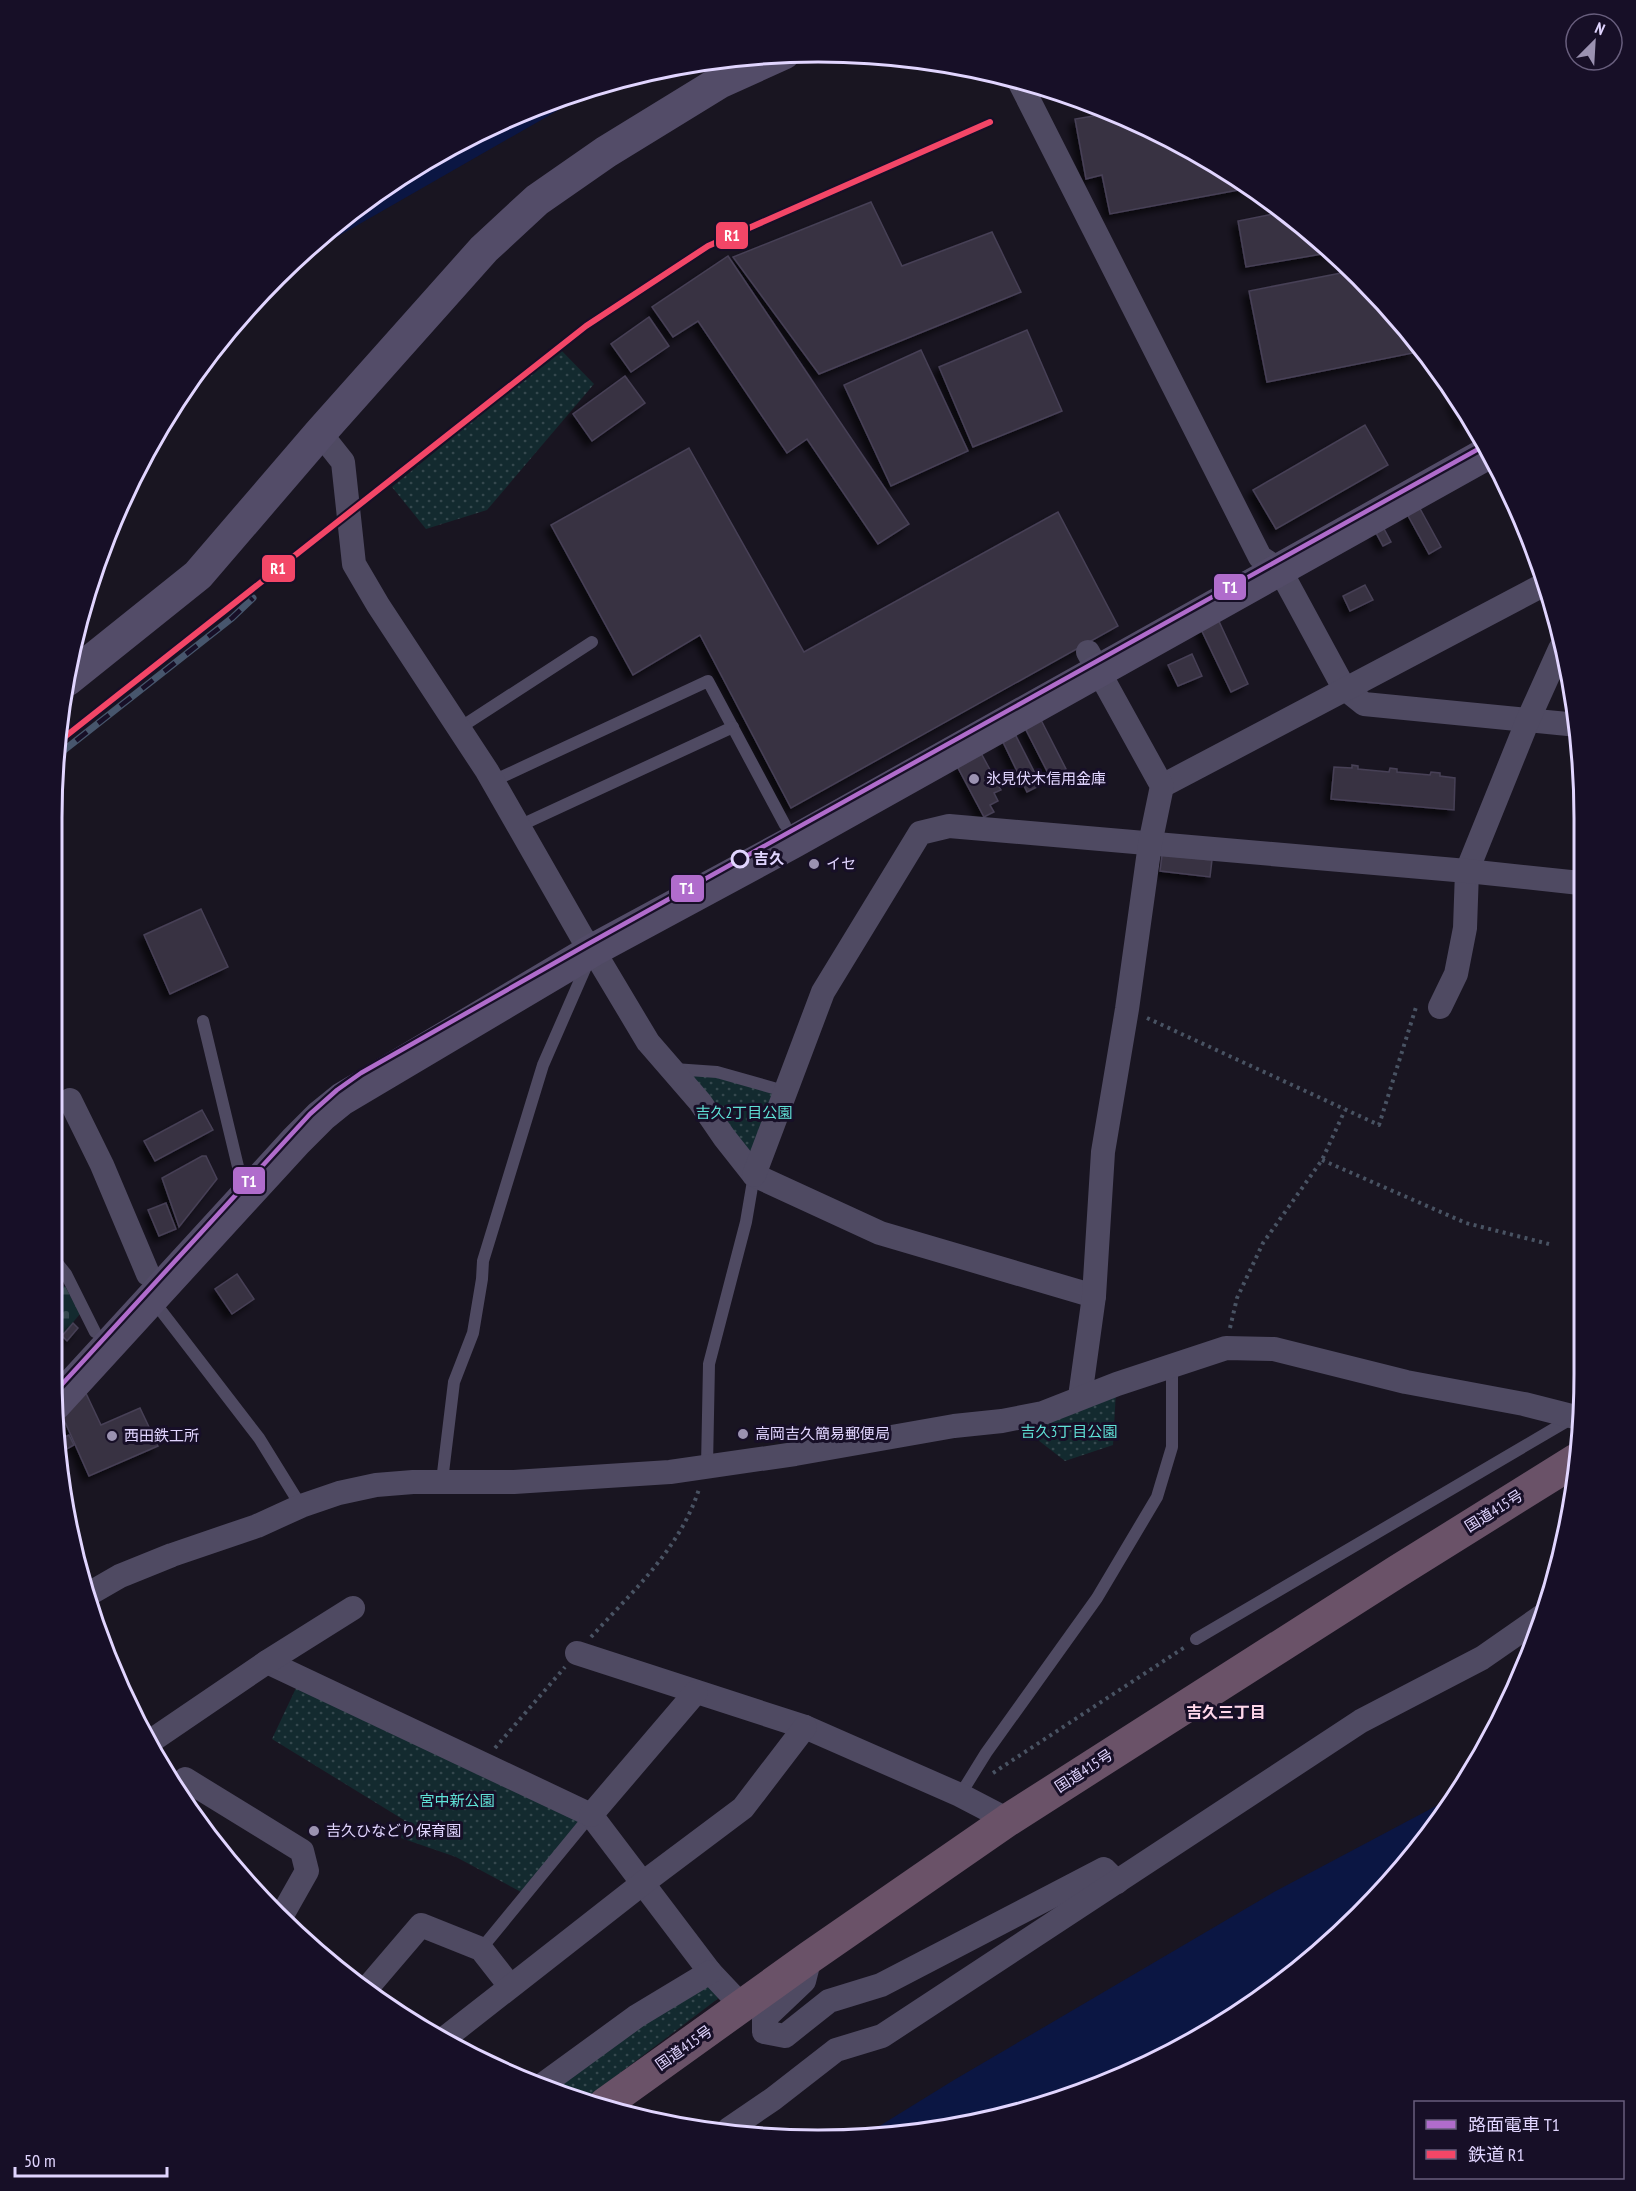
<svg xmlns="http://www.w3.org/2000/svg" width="1636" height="2191" viewBox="0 0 1636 2191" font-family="'PT Sans Narrow','Noto Sans JP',sans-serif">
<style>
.cemetery{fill:url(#cemetery-stones)}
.park{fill:url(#park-dots)}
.water{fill:#0b1643}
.building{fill:#393343;stroke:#474056;stroke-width:1.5;filter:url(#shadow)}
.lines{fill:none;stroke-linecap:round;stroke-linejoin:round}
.path{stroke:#495363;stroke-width:4;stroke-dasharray:3 4.5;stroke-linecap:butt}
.lane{stroke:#4f4a62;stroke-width:12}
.street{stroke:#4f4a62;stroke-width:24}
.secondary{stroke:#534c68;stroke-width:33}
.highway{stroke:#6a5268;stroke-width:33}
.rail-casing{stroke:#47566d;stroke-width:7}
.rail{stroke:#170f27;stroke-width:4.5;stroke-dasharray:14;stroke-linecap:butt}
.rail-1-casing{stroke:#170f27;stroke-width:10}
.rail-1{stroke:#f34667;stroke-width:6}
.tram-1-casing{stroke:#170f27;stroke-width:9}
.tram-1{stroke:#b06ccc;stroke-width:4.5}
.poi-dot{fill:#9b92b1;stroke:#170f27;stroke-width:2}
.stop-dot{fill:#170f27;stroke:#e1d5ff;stroke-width:3}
.labels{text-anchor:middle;stroke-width:6;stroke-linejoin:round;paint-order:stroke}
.poi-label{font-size:15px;fill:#e1d5ff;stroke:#170f27;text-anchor:start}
.stop-label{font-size:15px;font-weight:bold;fill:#e1d5ff;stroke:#170f27;text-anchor:start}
.park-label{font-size:15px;fill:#5fe1d6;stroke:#170f27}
.street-label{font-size:15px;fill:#e1d5ff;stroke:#170f27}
.neighbourhood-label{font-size:16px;font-weight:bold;fill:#ffd7ea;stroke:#170f27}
.rim{fill:none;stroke:#e1d5ff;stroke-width:3}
.line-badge{stroke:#170f27;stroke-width:2}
.badge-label{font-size:16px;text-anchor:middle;font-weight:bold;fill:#fff}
</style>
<defs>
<pattern id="cemetery-stones" width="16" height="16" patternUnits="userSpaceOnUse" patternTransform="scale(1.5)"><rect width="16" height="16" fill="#132a2f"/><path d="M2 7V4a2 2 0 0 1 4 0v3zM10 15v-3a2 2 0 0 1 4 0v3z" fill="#35484e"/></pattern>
<pattern id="park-dots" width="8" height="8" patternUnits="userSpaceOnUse" patternTransform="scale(1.5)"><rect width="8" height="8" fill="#132a2f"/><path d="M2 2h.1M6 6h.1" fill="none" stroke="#35484e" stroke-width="1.8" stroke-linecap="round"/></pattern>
<filter id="shadow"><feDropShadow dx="-5.5" dy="5.5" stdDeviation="3" flood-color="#0009"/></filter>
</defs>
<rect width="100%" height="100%" fill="#191521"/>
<polygon class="cemetery" points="65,1286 80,1314 58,1340 51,1342 51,1289"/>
<g class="park">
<polygon points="560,349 594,384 487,510 426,529 392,487"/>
<polygon points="671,1069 717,1072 784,1091 754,1175"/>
<polygon points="1116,1391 1113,1445 1065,1461 1038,1440 1032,1418"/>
<polygon points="304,1671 589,1820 523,1893 456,1857 401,1838 404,1820 272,1739"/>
<polygon points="710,1972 728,1991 587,2098 545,2083"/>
</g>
<g class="water">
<polygon points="611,80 288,265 351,209 479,130"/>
<polygon points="1453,1797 1394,1879 1285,1982 1111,2082 1016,2114 869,2138 860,2138 954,2080 1274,1892"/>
</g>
<g class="building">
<polygon points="1111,113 1202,154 1249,188 1110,214 1102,175 1086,179 1075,119"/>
<polygon points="871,202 902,266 992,232 1021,292 819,374 733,257"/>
<polygon points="1283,212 1324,242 1334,252 1246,267 1238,221"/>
<polygon points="728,256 909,524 878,544 807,439 787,453 698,321 673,337 652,307"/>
<polygon points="1351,271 1408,332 1413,353 1267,382 1249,291"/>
<polygon points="649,317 669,346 631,372 611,344"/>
<polygon points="1027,330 1062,411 973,447 939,367"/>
<polygon points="921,350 968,451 891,486 844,385"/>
<polygon points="625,376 645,403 592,441 573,414"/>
<polygon points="1454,399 1467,422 1463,424 1452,400"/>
<polygon points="1365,425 1388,465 1276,529 1253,490"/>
<polygon points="689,448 804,652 1058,512 1118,626 791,808 700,635 633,675 551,525"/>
<polygon points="1418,505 1441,547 1429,554 1406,512"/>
<polygon points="1382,525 1391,542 1383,546 1374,529"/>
<polygon points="1365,585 1373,600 1350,611 1343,596"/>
<polygon points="1217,617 1248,684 1231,692 1199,625"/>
<polygon points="1192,654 1202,676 1178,686 1168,665"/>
<polygon points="1040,718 1066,769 1050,777 1024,726"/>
<polygon points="1015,734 1041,785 1027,792 1002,740"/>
<polygon points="981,753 1001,790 994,793 998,801 990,805 994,812 984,817 957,766"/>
<polygon points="1352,765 1358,766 1358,769 1389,772 1390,768 1397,769 1397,772 1430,775 1431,772 1440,773 1440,776 1455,778 1454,810 1331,799 1334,767 1352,768"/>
<polygon points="1162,855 1212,860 1210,877 1160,871"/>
<polygon points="201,909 228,967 170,994 144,935"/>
<polygon points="202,1110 213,1130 155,1161 144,1141"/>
<polygon points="202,1156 206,1156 217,1179 179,1227 162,1178"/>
<polygon points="166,1203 176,1229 159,1236 148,1210"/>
<polygon points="237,1274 254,1299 232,1314 215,1289"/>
<polygon points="73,1323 78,1328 67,1341 62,1336"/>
<polygon points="83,1387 101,1425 140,1408 158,1446 89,1476 61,1413"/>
<polygon points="69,1435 74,1445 65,1450 60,1439"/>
</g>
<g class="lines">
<g class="path">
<polyline points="1147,1018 1379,1125 1417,1004"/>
<polyline points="1322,1160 1466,1223 1549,1244"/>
<polyline points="1230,1328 1237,1298 1263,1243 1322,1160 1345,1110"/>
<path d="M591,1637C632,1592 680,1549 699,1489"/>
<polyline points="495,1748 565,1667"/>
<polyline points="993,1773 1185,1647"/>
</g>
<g class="lane">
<polyline points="458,729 592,642"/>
<polyline points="493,781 708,681 785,825"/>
<polyline points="519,826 733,727"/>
<polyline points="203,1021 240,1175"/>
<polyline points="674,1069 717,1072 784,1091"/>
<polyline points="58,1264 66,1274 95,1332"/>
<polyline points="152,1299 259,1438 301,1506"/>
<polyline points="707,1466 709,1364 746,1222 754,1175"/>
<polyline points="442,1481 454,1382 473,1333 482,1279 483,1261 543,1065 588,962"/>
<polyline points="1196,1639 1574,1417"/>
<polyline points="960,1795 986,1753 1097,1598 1157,1497 1172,1447 1172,1366"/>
<polyline points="481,1949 591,1815"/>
</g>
<g class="street">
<polyline points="1019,81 1260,557 1280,570 1344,688 1364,704 1578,725"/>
<polyline points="320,433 343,462 354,564 378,605 487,771 582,937 593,950 648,1042 700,1102 724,1137 754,1175 880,1233 1094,1296"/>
<polyline points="1162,786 1543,585"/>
<polyline points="1440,1007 1456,974 1465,928 1467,871 1528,720 1560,649"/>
<polyline points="70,1100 102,1165 148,1274"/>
<polyline points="754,1175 823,992 920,833 949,826 1467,871 1580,883"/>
<polyline points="1080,1397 1094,1296 1103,1152 1127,1009 1150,844 1162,786 1088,652"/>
<polyline points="87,1595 120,1576 172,1555 257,1526 301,1506 339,1493 376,1485 413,1482 514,1482 670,1472 795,1454 954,1426 1002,1421 1043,1413 1117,1384 1226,1348 1274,1349 1406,1382 1524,1404 1583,1419"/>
<polyline points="577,1653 805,1727 960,1795 1008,1820"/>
<polyline points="267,1662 591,1815 710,1972 743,2007"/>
<polyline points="148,1743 267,1662 353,1608"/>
<polyline points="176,1790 185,1779 302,1851 307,1871 281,1917"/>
<polyline points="591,1815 696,1692"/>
<polyline points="810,1957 804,1981 764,2019 764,2032 785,2036 829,2001 881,1985 1104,1869 1117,1882"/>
<polyline points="368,1987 421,1925 481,1949 510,1986"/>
<polyline points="445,2038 643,1883 743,1808 805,1727"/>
<polyline points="545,2083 637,2016 710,1972"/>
<polyline points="729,2129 773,2099 836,2050 882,2036 1361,1721 1482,1658 1545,1614"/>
</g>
<g class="secondary">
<polyline points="67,680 198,575 320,433 484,249 537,200 606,152 720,82 784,53"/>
<polyline points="55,1404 296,1141 321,1116 342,1099 593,950 793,842 1486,454"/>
</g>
<polyline class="highway" points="605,2104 810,1957 1008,1820 1398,1571 1576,1460"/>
<defs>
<g id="rail">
<polyline points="57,743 586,326 708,246 990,122"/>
<polyline points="54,758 232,618 253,598"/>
</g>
</defs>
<use href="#rail" class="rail-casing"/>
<use href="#rail" class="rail"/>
<defs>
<polyline id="rail-1" points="57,743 586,326 708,246 990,122"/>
</defs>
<use href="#rail-1" class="rail-1-casing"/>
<use href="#rail-1" class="rail-1"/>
<defs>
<polyline id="tram-1" points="54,1393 310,1114 337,1090 361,1073 588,944 1482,447"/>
</defs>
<use href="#tram-1" class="tram-1-casing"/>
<use href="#tram-1" class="tram-1"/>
</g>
<g class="poi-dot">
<circle cx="974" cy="779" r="6"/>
<circle cx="814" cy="864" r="6"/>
<circle cx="743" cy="1434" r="6"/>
<circle cx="112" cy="1436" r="6"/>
<circle cx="314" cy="1831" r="6"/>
</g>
<circle class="stop-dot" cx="740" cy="859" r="8"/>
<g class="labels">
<g class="poi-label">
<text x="986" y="784">氷見伏木信用金庫</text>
<text x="826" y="869">イセ</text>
<text x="755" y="1439">高岡吉久簡易郵便局</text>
<text x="124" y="1441">西田鉄工所</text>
<text x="326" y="1836">吉久ひなどり保育園</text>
</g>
<g class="stop-label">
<text x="754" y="864">吉久</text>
</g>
<g class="park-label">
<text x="744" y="1118">吉久2丁目公園</text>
<text x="1069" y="1437">吉久3丁目公園</text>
<text x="457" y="1806">宮中新公園</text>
</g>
<g class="street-label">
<text transform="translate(1494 1511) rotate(-32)" y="5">国道415号</text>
<text transform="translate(1084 1771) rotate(-33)" y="5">国道415号</text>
<text transform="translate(684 2048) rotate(-35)" y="5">国道415号</text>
</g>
<g class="neighbourhood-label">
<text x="1226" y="1718">吉久三丁目</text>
</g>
</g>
<path d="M0 0H1636V2191H0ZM818 62H818A756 756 0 0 1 1574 818V1374A756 756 0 0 1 818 2130H818A756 756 0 0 1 62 1374V818A756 756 0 0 1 818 62Z" fill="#170f27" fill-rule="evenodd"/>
<path class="rim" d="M818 62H818A756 756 0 0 1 1574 818V1374A756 756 0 0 1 818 2130H818A756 756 0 0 1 62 1374V818A756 756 0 0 1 818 62Z"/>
<g class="line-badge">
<rect x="715" y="221" width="34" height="29" rx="6" fill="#f34667"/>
<rect x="261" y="554" width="35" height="29" rx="6" fill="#f34667"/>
<rect x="1213" y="573" width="34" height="28" rx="6" fill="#b06ccc"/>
<rect x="670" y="874" width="35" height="29" rx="6" fill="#b06ccc"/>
<rect x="232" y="1166" width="34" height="29" rx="6" fill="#b06ccc"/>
</g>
<g class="badge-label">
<text x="732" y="241">R1</text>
<text x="278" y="574">R1</text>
<text x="1230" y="593">T1</text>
<text x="687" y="894">T1</text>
<text x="249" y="1187">T1</text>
</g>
<rect x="1414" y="2101" width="210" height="78" fill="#170f27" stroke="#685e7d" stroke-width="1.5"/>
<rect x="1426" y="2120" width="30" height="9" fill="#b06ccc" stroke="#685e7d" stroke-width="1.5"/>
<text x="1468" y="2131" font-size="18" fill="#e1d5ff">路面電車 T1</text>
<rect x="1426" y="2150" width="30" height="9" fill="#f34667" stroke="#685e7d" stroke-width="1.5"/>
<text x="1468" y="2161" font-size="18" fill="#e1d5ff">鉄道 R1</text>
<g transform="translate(1594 42) rotate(24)"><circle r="28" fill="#170f27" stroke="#685e7d" stroke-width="1.5"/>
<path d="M0-4.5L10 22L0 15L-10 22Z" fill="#9b92b1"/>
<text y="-9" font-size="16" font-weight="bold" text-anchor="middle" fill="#e1d5ff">N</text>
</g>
<path d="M15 2167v9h152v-9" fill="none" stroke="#e1d5ff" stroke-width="3"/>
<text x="24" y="2167" font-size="18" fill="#e1d5ff" stroke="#170f27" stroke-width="4.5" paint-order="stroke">50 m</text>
</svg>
